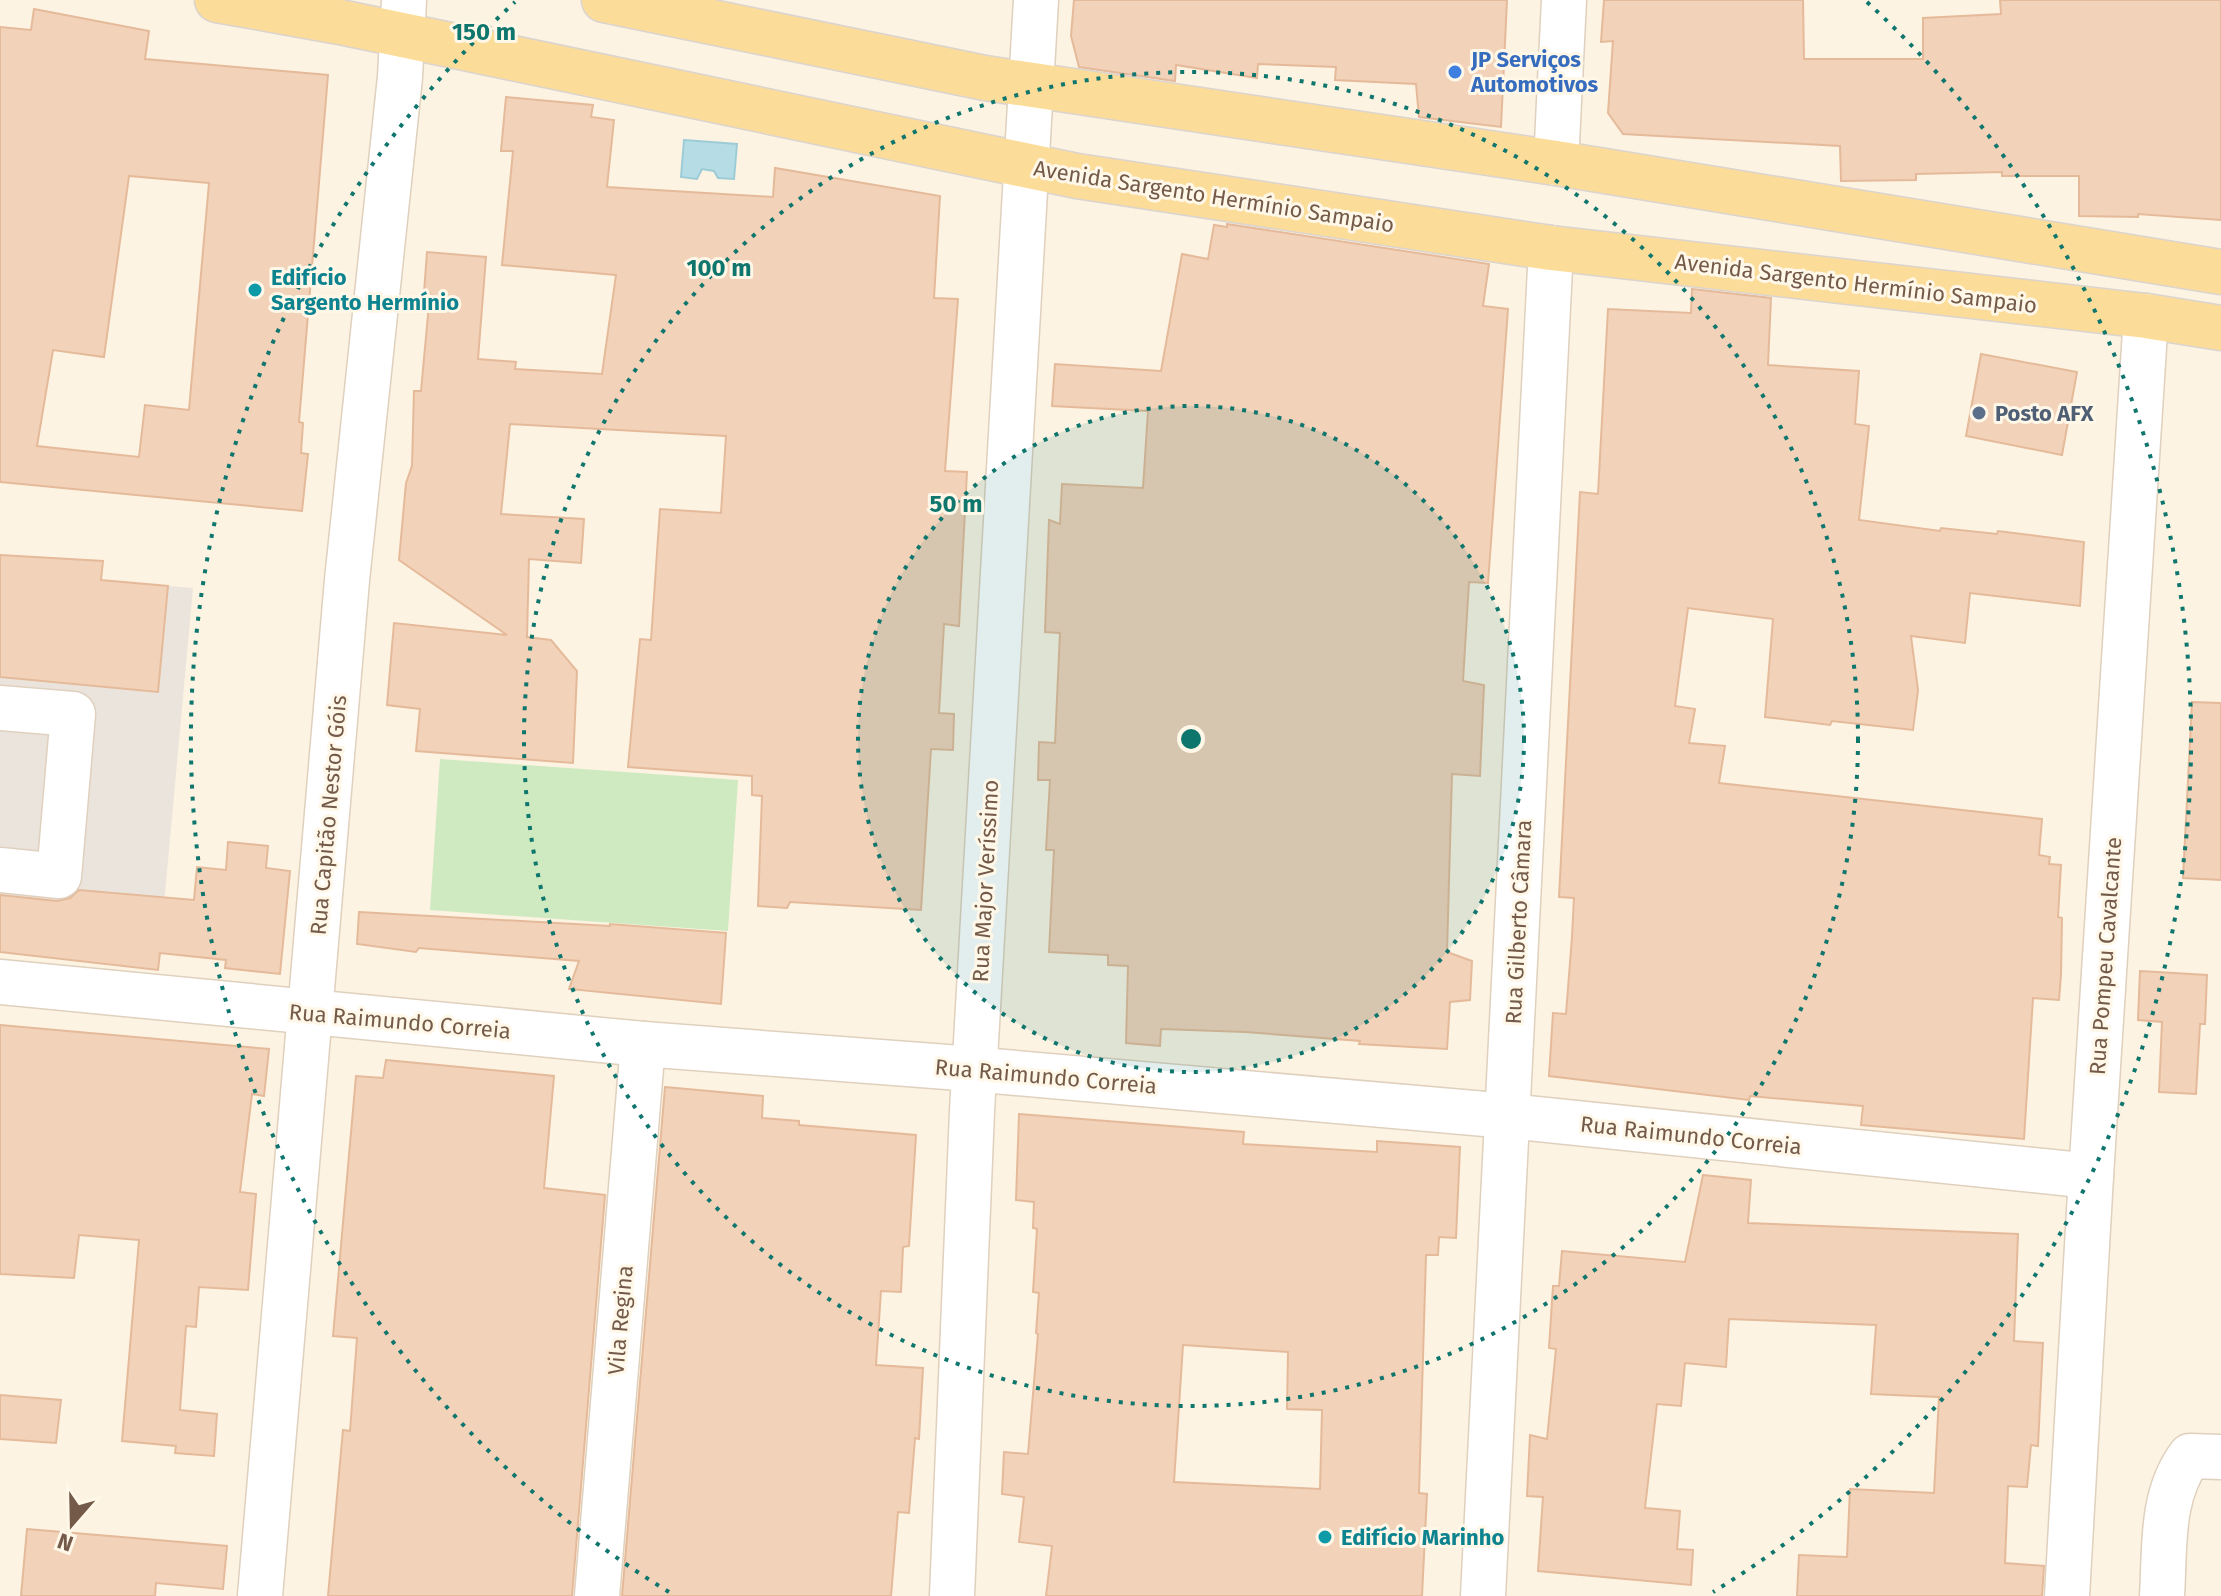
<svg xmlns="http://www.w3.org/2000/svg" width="2221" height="1596" viewBox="0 0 2221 1596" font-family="'Fira Sans',sans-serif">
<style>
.industrial{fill:#ebe4dd}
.green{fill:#cfeac0}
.water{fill:#b6dde6;stroke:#9dccd7;stroke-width:2}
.building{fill:#f2d2b9;stroke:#e5ba9a;stroke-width:2;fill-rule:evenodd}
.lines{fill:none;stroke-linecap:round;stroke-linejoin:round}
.minor-casing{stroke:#e0d0be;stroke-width:47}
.major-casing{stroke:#dbd4cf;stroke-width:47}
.minor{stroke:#fff;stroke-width:44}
.major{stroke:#fcdc99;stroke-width:44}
.ring{fill:none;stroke:#0f766e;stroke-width:4;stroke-dasharray:4 8}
.shop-dot{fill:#3f7fe0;stroke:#fff7e8;stroke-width:3}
.culture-dot{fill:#0f9aa8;stroke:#fff7e8;stroke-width:3}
.service-dot{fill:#5c6f8a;stroke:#fff7e8;stroke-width:3}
.labels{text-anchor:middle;stroke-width:6;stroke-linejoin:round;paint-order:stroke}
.shop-label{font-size:22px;font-weight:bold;fill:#366cbe;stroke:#fff7e8;text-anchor:start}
.street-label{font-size:22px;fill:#745a48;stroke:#fff7e8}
.culture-label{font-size:22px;font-weight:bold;fill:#0d838f;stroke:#fff7e8;text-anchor:start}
.service-label{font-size:22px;font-weight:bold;fill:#4e5e75;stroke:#fff7e8;text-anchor:start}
.centre{fill:#0f766e;stroke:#fff7e8;stroke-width:4}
.ring-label{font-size:24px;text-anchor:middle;font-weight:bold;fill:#0f766e;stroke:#fff7e8;stroke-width:6;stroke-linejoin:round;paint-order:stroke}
</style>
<rect width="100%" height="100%" fill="#fcf3e2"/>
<polygon class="industrial" points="0,555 91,579 193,588 158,970 0,952"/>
<polygon class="green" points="440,759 738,780 728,931 430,910"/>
<polygon class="water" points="684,140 737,144 734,179 718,178 714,171 702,169 697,179 681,177"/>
<g class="building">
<polygon points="1074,0 1507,0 1501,127 1419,117 1416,84 1335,80 1336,67 1258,64 1257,78 1176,65 1175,81 1079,67 1071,36"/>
<polygon points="1604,0 1803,0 1804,59 1923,59 1923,18 2001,14 2000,0 2221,0 2221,220 2138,214 2138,217 2079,216 2079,176 2002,176 2002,172 1916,174 1916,180 1841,181 1840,146 1623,134 1608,113 1613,41 1601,42"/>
<path d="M34,9L149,31L145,59L328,75L299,422L303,423L301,453L308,454L302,511L0,482V27L31,30ZM129,176L209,183L189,410L145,405L139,457L37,446L53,350L104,357Z"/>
<polygon points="506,97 593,105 591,117 614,120 607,187 773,197 775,168 940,196 934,298 958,299 945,471 967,472 959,626 944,624 939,713 954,714 953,750 931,749 921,910 790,902 787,908 758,906 762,796 752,795 752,776 628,767 640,639 651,640 660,509 721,513 726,436 510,424 501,514 584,519 581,563 529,559 527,637 551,640 577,671 573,763 416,751 420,709 387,705 394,623 507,635 399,560 406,483 412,466 414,391 421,391 430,293 424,293 427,252 486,257 478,359 516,362 515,369 602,374 616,275 502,265 513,151 501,151"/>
<polygon points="1227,224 1489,264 1483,306 1508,309 1488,583 1469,582 1463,681 1484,685 1480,776 1452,774 1447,952 1472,961 1470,1000 1450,1002 1447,1049 1359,1044 1360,1041 1245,1032 1161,1029 1160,1046 1126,1043 1128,966 1108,965 1108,955 1049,952 1054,850 1046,850 1050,780 1038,780 1039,742 1055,743 1060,633 1045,632 1049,520 1060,524 1062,484 1143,488 1148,411 1052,406 1055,364 1161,371 1182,254 1208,259 1214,225 1227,227"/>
<polygon points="1692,289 1771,298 1768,365 1859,371 1855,424 1869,426 1859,520 1940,531 1941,528 1997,534 1998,531 2084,542 2080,606 1970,593 1965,643 1911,636 1918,690 1913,730 1832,721 1830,725 1765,717 1773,619 1688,608 1675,706 1695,709 1689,743 1725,746 1719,783 2042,819 2039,855 2050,857 2049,864 2061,865 2058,917 2062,918 2061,975 2059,1000 2033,998 2024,1139 1861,1125 1863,1106 1750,1096 1749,1100 1549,1076 1553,1013 1566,1014 1572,937 1574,898 1559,897 1580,492 1598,494 1608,309 1691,313"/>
<polygon points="1981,354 2077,372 2062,455 1966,436"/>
<polygon points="0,555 103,561 101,580 168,586 158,692 0,677"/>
<polygon points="2192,702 2221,703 2221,880 2183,878"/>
<polygon points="228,842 268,846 266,868 290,871 280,974 225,968 226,960 160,953 158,970 0,952 0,895 57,901 70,898 79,890 194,900 197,867 226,870"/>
<polygon points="359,912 610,926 610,924 726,933 721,1004 569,989 579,961 419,948 416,952 357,944"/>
<polygon points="2140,971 2207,975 2205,1024 2200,1024 2196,1094 2159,1092 2162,1022 2138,1020"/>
<polygon points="0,1025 269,1049 264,1096 252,1094 240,1192 256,1194 248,1290 199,1287 196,1327 186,1326 180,1410 217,1414 214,1456 175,1453 176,1446 122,1441 139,1240 79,1235 74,1278 0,1274"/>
<polygon points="386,1060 554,1076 544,1188 605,1195 572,1596 328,1596 343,1430 350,1431 357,1338 333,1336 356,1076 383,1078"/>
<polygon points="665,1087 763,1096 762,1118 799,1121 799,1125 916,1135 909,1246 903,1247 901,1292 881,1291 876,1365 923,1368 919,1439 915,1438 909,1513 898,1512 891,1596 622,1596"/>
<path d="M1019,1114L1244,1132L1243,1144L1377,1152V1141L1460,1147L1456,1238L1439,1237L1438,1255H1426L1419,1493L1427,1494L1422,1596H1046L1052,1546L1019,1542L1024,1497L1002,1494L1004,1452L1028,1454L1038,1334L1036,1333L1039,1293L1033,1292L1037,1229L1033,1228L1034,1202L1016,1200ZM1183,1345L1288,1352L1287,1409L1322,1410L1320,1489L1174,1482Z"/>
<polygon points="1703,1175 1751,1180 1748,1223 2018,1234 2014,1341 2043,1343 2038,1446 2031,1445 2027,1487 2008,1486 2005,1563 2044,1566 2042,1596 1797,1596 1799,1555 1847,1557 1850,1489 1934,1493 1939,1397 1871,1394 1876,1325 1729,1319 1726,1367 1685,1363 1681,1406 1657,1404 1645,1508 1680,1511 1677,1549 1693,1550 1691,1585 1538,1571 1543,1497 1527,1496 1530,1435 1547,1439 1556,1349 1549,1348 1553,1286 1559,1286 1562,1251 1685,1262"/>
<polygon points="0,1395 61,1400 56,1443 0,1439"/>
<polygon points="27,1529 227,1546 223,1589 156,1583 155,1596 21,1596"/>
</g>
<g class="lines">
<defs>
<g id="minor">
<polyline points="1556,163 1564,0"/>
<polyline points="0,708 73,714 59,876 0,870"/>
<polyline points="0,982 643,1044 947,1067 1508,1116 2091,1176"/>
<polyline points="260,1596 347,580 400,77 404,0"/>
<polyline points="597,1596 643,1044"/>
<polyline points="952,1596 972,1111 1036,0"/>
<polyline points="1483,1596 1551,248"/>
<polyline points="2067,1596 2091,1176 2146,316"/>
<path d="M2162,1596C2165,1549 2160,1496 2190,1456L2221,1457"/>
</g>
<g id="major">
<polyline points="217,0 340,22 1077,176 1551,248 2146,316 2221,328"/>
<polyline points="604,0 985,78 1556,163 2221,272"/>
</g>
</defs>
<use href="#minor" class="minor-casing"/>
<use href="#major" class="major-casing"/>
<use href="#minor" class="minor"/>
<use href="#major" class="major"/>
</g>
<circle cx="1191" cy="739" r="333" fill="#0f766e" fill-opacity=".12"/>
<g class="ring">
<circle cx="1191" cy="739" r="333"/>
<circle cx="1191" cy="739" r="667"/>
<path d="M669 1592A1000 1000 0 0 1 515 2M1867 2A1000 1000 0 0 1 1713 1592"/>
</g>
<circle class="shop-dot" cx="1455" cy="72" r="8"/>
<g class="culture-dot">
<circle cx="255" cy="290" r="8"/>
<circle cx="1325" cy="1537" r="8"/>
</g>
<circle class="service-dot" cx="1979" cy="413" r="8"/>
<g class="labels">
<g class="shop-label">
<text x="1471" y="67">JP Serviços<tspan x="1471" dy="25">Automotivos</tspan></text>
</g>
<g class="street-label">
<text transform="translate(1214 196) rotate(9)" y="8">Avenida Sargento Hermínio Sampaio</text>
<text transform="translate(1856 283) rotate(7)" y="8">Avenida Sargento Hermínio Sampaio</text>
<text transform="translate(328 815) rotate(-85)" y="8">Rua Capitão Nestor Góis</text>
<text transform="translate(985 881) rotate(-87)" y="8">Rua Major Veríssimo</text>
<text transform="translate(1518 922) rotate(-87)" y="8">Rua Gilberto Câmara</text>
<text transform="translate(2105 956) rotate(-86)" y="8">Rua Pompeu Cavalcante</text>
<text transform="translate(400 1021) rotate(5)" y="8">Rua Raimundo Correia</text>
<text transform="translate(1046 1076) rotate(5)" y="8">Rua Raimundo Correia</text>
<text transform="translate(1691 1135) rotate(6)" y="8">Rua Raimundo Correia</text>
<text transform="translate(620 1320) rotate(-85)" y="8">Vila Regina</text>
</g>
<g class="culture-label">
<text x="271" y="285">Edifício<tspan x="271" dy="25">Sargento Hermínio</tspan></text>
<text x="1341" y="1545">Edifício Marinho</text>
</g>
<g class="service-label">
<text x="1995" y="421">Posto AFX</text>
</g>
</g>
<circle cx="1191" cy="739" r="12" class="centre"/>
<g class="ring-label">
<text x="484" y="40">150 m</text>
<text x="719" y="276">100 m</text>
<text x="956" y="512">50 m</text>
</g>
<g transform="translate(72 1524) rotate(200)" stroke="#fff7e8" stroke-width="6" paint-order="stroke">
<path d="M0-6L14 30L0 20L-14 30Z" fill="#745a48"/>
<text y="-12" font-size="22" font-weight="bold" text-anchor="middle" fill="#745a48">N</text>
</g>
</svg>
